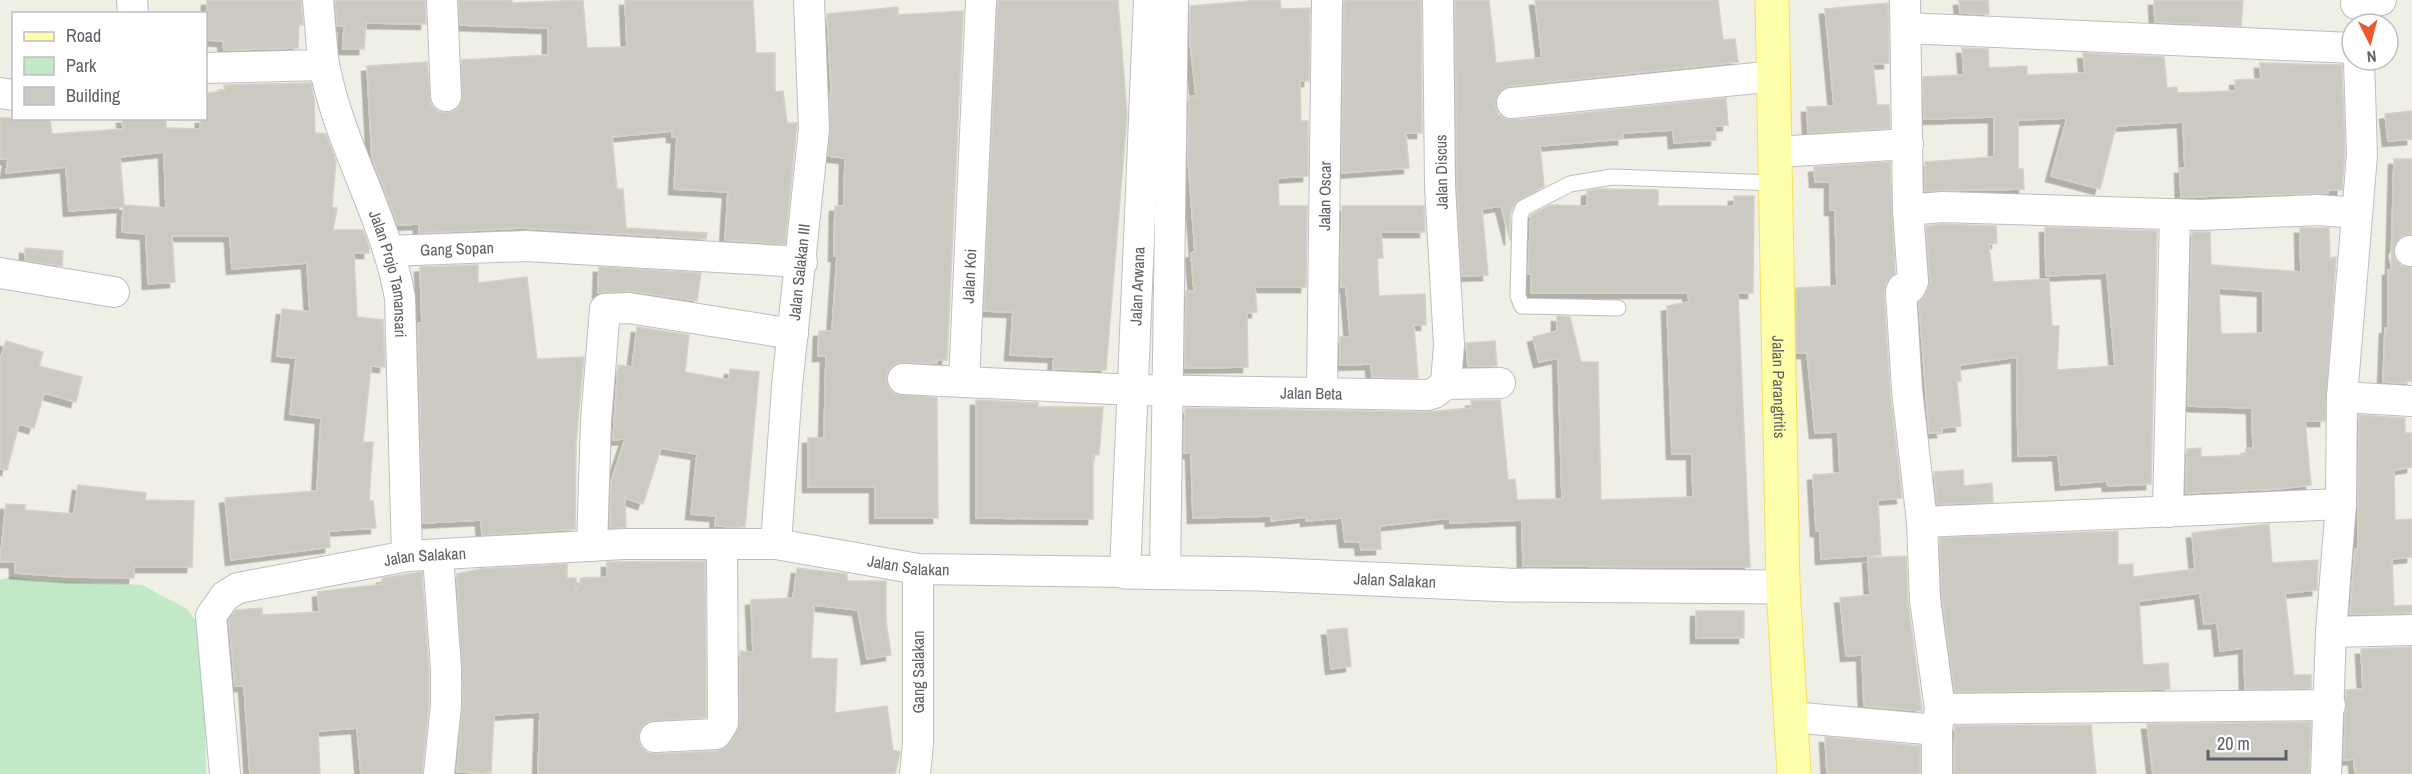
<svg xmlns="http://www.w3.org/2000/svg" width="2412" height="774" viewBox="0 0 2412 774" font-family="'Archivo Narrow',sans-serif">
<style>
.green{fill:#c1e8c7}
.building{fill:#cbc9c2;stroke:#d5d2c3;stroke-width:1.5;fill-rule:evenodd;filter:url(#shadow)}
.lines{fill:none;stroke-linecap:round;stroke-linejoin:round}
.service-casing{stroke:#bdbec4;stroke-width:17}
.minor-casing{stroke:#bdbec4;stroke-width:32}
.tertiary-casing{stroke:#bdbec4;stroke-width:35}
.primary-casing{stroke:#f5e059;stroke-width:35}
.service{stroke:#fff;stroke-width:15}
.minor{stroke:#fff;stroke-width:30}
.tertiary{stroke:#fff;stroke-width:33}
.primary{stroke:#fffeab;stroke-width:33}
.labels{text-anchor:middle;stroke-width:4.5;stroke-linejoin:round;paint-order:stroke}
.street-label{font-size:16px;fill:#5d6066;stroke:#fff}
</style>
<defs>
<filter id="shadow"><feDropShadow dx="-5.5" dy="5.5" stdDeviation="0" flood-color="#0004"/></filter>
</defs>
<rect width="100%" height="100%" fill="#f0efe5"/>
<polygon class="green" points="11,577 43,581 142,585 187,609 203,630 206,774 0,774 0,580"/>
<g class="building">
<polygon points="207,0 301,0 303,25 299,25 298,48 224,50 223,41 206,40"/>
<polygon points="335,0 425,0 426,24 366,23 364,49 343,49 344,26 337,26"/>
<polygon points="459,0 512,0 512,3 583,0 587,48 627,47 625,0 753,0 756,53 775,53 775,92 783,91 787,123 797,123 785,244 725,240 728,192 674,189 677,137 672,137 672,131 612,137 617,189 623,189 626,228 707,233 706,239 521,228 419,233 419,224 398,225 372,158 367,66 427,62 431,105 438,111 447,113 456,110 461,103 462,60 548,55 548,28 460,25"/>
<polygon points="998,0 1118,0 1127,115 1106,370 1053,369 1054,357 1010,355 1013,312 984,311"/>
<polygon points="1260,0 1280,0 1281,9 1310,8 1309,81 1300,81 1301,121 1308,121 1308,176 1278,178 1279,206 1307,206 1306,287 1255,287 1257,312 1247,313 1248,367 1185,368 1186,291 1194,291 1191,253 1195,252 1188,158 1189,97 1196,96 1190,42 1190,6"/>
<polygon points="1344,0 1421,0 1422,133 1406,133 1409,168 1342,173"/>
<polygon points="1455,0 1489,0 1496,63 1542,58 1535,0 1718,0 1723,40 1735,39 1738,62 1510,86 1501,89 1495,104 1498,114 1506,119 1514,120 1726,98 1728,125 1715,126 1716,140 1674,143 1673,130 1623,133 1623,139 1540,146 1544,186 1514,204 1510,215 1510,240 1501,206 1482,209 1488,275 1462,276 1457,185"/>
<polygon points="1959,0 1988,0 1989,14 1960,13"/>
<polygon points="2154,0 2243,0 2241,26 2155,22"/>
<polygon points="1888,3 1889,63 1873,64 1877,105 1889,105 1890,128 1808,133 1807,107 1834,106 1825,9"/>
<polygon points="898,7 898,15 963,11 947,360 937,360 937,363 896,363 889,369 886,378 888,387 894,394 937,398 938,518 875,518 875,487 808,487 808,438 824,438 826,356 818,356 819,331 832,331 837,256 834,256 835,206 844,206 845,158 828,156 831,86 827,14"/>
<polygon points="1962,48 1988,49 1989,68 2027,66 2027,75 2085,73 2083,53 2164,57 2167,88 2177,87 2177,93 2236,91 2235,80 2261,79 2260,63 2342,65 2345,150 2342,190 2328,190 2328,193 2181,197 2180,168 2185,168 2183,122 2116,126 2100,189 2051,176 2067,118 2018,120 2018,169 2023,169 2024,189 1925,191 1925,162 1994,157 1994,117 1924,119 1923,77 1964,75"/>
<path d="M311,83L314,99L315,133L326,134L336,161L332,207L337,208L333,230H363L369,247V253H354L357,317L383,320L385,367L371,366L363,442H373L369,501H373L376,528L329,531L330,547L231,560L225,498L317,491L321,418L290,414L296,358L277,356L282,309L310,312L307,263L232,269L230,236H172L175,282L148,284L146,234L122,232L123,207L69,211L66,167L6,173L8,159H0V118H50L52,134L123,129L122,118H166V128L200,129L201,118H206V93L225,91L224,85ZM164,152L166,208L124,205L120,157Z"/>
<polygon points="2412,111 2412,139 2388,141 2385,114"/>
<polygon points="2394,159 2412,159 2412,234 2401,236 2393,250 2395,259 2401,266 2412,268 2412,381 2406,381 2406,383 2383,382 2385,328 2388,329 2388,270 2391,270"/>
<polygon points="1890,162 1895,274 1886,283 1884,293 1890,391 1902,498 1878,500 1881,555 1821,559 1820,531 1816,531 1813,475 1840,473 1838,432 1815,433 1807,353 1797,353 1796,288 1837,286 1835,210 1830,210 1830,182 1815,182 1814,167"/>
<polygon points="1599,189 1658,190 1658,206 1734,206 1734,196 1754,196 1753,293 1738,293 1750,567 1523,566 1522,520 1450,523 1450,518 1380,526 1381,549 1361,550 1360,542 1345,542 1342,518 1306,521 1306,517 1271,521 1271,516 1193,518 1191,453 1184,453 1185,408 1427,412 1471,408 1471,401 1500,400 1508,480 1515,479 1517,500 1562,499 1558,358 1539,362 1533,337 1557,331 1557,316 1570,317 1581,362 1598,362 1601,500 1693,497 1692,454 1672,454 1667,306 1689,302 1688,293 1531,293 1531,274 1528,274 1531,215 1550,205 1587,206 1587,191"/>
<polygon points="1342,206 1424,206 1425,232 1381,232 1383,258 1377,258 1379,296 1425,294 1426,325 1414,325 1418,378 1372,377 1371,364 1340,365 1340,337 1350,337 1346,287 1341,287"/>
<polygon points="1942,224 1996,226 1997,243 1989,244 1993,282 2049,279 2052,326 2059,326 2057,370 2115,366 2107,273 2046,276 2045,227 2157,231 2151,484 2108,486 2107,481 2061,485 2058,455 2018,456 2017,357 1960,365 1961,381 1957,382 1961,426 1941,428 1942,432 1929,433 1919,303 1925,296 1930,281 1926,226"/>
<path d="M2300,228H2329L2330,258L2336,257L2325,421H2305L2311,485L2278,489L2186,493L2187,449L2201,448V457L2246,455V449L2253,448L2252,408L2188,406L2192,232H2210L2211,265L2301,272ZM2219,288L2263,291V333L2221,334Z"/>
<polygon points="25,248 63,251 62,266 25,260"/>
<polygon points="478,265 478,283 527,277 537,359 584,357 576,442 575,529 482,535 481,520 423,523 418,323 422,323 420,267"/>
<polygon points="599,267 701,273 697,301 631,291 598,293"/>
<polygon points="637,327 689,335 685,372 729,380 730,369 759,372 745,527 715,526 716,516 691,514 697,454 661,448 643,504 625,498 626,527 610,528 611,482 625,439 613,440 618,365 632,367"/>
<polygon points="6,341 43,352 39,366 82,377 76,402 44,393 34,428 19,424 7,470 0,469 0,360"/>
<polygon points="1495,341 1497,366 1468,366 1466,343"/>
<polygon points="976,400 1038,403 1038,407 1103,407 1099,455 1093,454 1093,519 976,518"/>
<polygon points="2359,415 2405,418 2405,433 2412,433 2412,467 2394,470 2395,520 2412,519 2412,557 2392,559 2394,606 2412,605 2412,613 2350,614 2355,549 2358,549"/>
<polygon points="1963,470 1964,486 1992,483 1993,502 1937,504 1934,472"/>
<polygon points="78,485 146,493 145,500 194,501 192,567 134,567 134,578 72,577 15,573 15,562 0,562 6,504 25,505 25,510 74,514"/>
<polygon points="2269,524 2272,563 2318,560 2317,590 2285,593 2294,675 2311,675 2311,688 2245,689 2244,648 2220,651 2217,623 2204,624 2200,593 2139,601 2143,665 2168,663 2170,689 1955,692 1942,598 1940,538 2118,531 2118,565 2133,564 2133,577 2195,569 2192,533"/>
<polygon points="1906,556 1908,602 1922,711 1864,706 1862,655 1846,656 1840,598 1870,595 1868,558"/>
<polygon points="705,561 706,717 646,722 640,729 638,737 641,747 648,753 656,754 717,751 730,744 740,723 740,651 753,652 751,600 793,598 797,568 847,574 847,581 886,581 886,621 891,655 867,659 858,610 814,605 811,658 837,659 835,713 887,706 893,750 900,752 895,774 538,774 540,712 494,715 491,773 457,772 463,705 457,574 480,569 567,564 567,578 576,578 576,594 581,578 607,577 607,562"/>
<polygon points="422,572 429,670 429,704 422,774 361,774 357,728 318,731 320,774 250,774 244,686 235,686 229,621 236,610 262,608 262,615 319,612 318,592 383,584 382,578"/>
<rect x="1696" y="611" width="48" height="27"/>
<polygon points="1347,628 1351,666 1331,669 1327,630"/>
<polygon points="2412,647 2412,774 2355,774 2354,759 2344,760 2346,690 2363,689 2361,649"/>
<polygon points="2311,722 2309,774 2153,774 2147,724"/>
<polygon points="2091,725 2096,774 1954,774 1955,726"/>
<polygon points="1825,737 1920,746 1920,774 1827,774"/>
</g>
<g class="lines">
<defs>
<polyline id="service" points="1618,308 1522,306 1518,296 1520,216 1523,208 1570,184 1612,177 1776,183"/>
<g id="minor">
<polyline points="132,0 133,14"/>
<path id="s1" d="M318,0C320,21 321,43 324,64C339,145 386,217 400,298L407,556"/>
<polyline points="442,0 446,96"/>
<path id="s2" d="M981,0L964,382L1135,390L1427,395L1434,393L1446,384L1449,345L1440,186L1438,0"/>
<polyline points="1905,0 1908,210 1913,282 1910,288 1902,289 1901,292 1907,390 1922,522 1925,600 1940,709 1937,730 1937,774"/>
<polyline points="2356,4 2381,0"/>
<polyline points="1906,28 2352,48"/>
<polyline points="206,68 324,65"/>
<polyline points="0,93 14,95"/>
<polyline points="1512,103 1775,76"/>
<polyline points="1776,152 1908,144"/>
<polyline points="1908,210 1942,207 2200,215 2319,210 2357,213"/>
<path id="s3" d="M388,251L526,246L802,262"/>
<polyline points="2410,251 2412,251"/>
<polyline points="0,273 114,292"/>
<polyline points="903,379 964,382"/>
<polyline points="1446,384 1500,383"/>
<path id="s4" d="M1322,391L1327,0"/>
<polyline points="2342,397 2412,401"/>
<polyline points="2168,512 2175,215"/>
<polyline points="1922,522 2341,504"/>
<path id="s5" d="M776,544L787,386L814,129L809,0"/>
<polyline points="592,546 596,421 605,309 629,308 793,334"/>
<polyline points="438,556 446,669 446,705 439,774"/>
<polyline points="1165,572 1173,0"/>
<polyline points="2331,632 2412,630"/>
<polyline points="1940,709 2330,705"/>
<polyline points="1791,717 1937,730"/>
<polyline points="655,737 716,734 723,723 722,544"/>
<path id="s6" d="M225,774L211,616L225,596L238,588L407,556L624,544H776L918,569L1125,572L1149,0"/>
<polyline points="915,774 918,743 918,569"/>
<polyline points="2326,774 2331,632 2341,504 2342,397 2362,155 2359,60"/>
</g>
<g id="tertiary">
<path id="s7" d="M1125,572L1258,574L1508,585L1783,587"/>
</g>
<g id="primary">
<path id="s8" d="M1772,0L1783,587L1794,774"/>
</g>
</defs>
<use href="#service" class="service-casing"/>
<use href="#minor" class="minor-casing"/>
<use href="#tertiary" class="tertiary-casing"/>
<use href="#primary" class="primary-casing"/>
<use href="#service" class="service"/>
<use href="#minor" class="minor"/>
<use href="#tertiary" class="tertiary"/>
<use href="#primary" class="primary"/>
</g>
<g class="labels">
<g class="street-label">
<text transform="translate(1441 172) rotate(-91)" y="6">Jalan Discus</text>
<text dy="6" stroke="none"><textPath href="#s4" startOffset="195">Jalan Oscar</textPath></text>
<text dy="6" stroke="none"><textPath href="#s3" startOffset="69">Gang Sopan</textPath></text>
<text dy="6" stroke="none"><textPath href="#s5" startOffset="273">Jalan Salakan III</textPath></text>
<text dy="6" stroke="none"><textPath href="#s1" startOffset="285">Jalan Projo Tamansari</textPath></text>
<text transform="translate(969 276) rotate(-87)" y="6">Jalan Koi</text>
<text dy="6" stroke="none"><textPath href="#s6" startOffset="1377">Jalan Arwana</textPath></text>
<text dy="6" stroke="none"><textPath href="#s8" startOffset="387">Jalan Parangtritis</textPath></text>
<text dy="6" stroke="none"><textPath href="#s2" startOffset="730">Jalan Beta</textPath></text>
<text dy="6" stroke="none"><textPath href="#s6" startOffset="388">Jalan Salakan</textPath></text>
<text dy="6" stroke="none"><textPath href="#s6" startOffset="874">Jalan Salakan</textPath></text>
<text dy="6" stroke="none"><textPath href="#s7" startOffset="270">Jalan Salakan</textPath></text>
<text transform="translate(918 672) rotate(-90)" y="6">Gang Salakan</text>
</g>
</g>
<rect x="12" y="12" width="195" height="108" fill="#ffffff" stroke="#bebfc2" stroke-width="1.5"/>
<rect x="24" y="32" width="30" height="9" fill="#fffeab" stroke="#bebfc2" stroke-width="1.5"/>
<text x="66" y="42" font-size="18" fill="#5d6066">Road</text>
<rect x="24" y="57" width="30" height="18" fill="#c1e8c7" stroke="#bebfc2" stroke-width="1.5"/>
<text x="66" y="72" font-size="18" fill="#5d6066">Park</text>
<rect x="24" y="87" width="30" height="18" fill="#cbc9c2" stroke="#bebfc2" stroke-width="1.5"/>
<text x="66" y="102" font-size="18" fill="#5d6066">Building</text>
<g transform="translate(2370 42) rotate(174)"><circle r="28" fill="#ffffff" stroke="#bebfc2" stroke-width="1.5"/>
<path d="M0-4.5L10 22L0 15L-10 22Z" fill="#ee582d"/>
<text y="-9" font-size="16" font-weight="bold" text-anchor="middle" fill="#5d6066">N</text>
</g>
<path d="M2208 750v9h78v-9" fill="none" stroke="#5d6066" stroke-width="3"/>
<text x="2217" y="750" font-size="18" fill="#5d6066" stroke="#ffffff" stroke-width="4.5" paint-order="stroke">20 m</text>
</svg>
